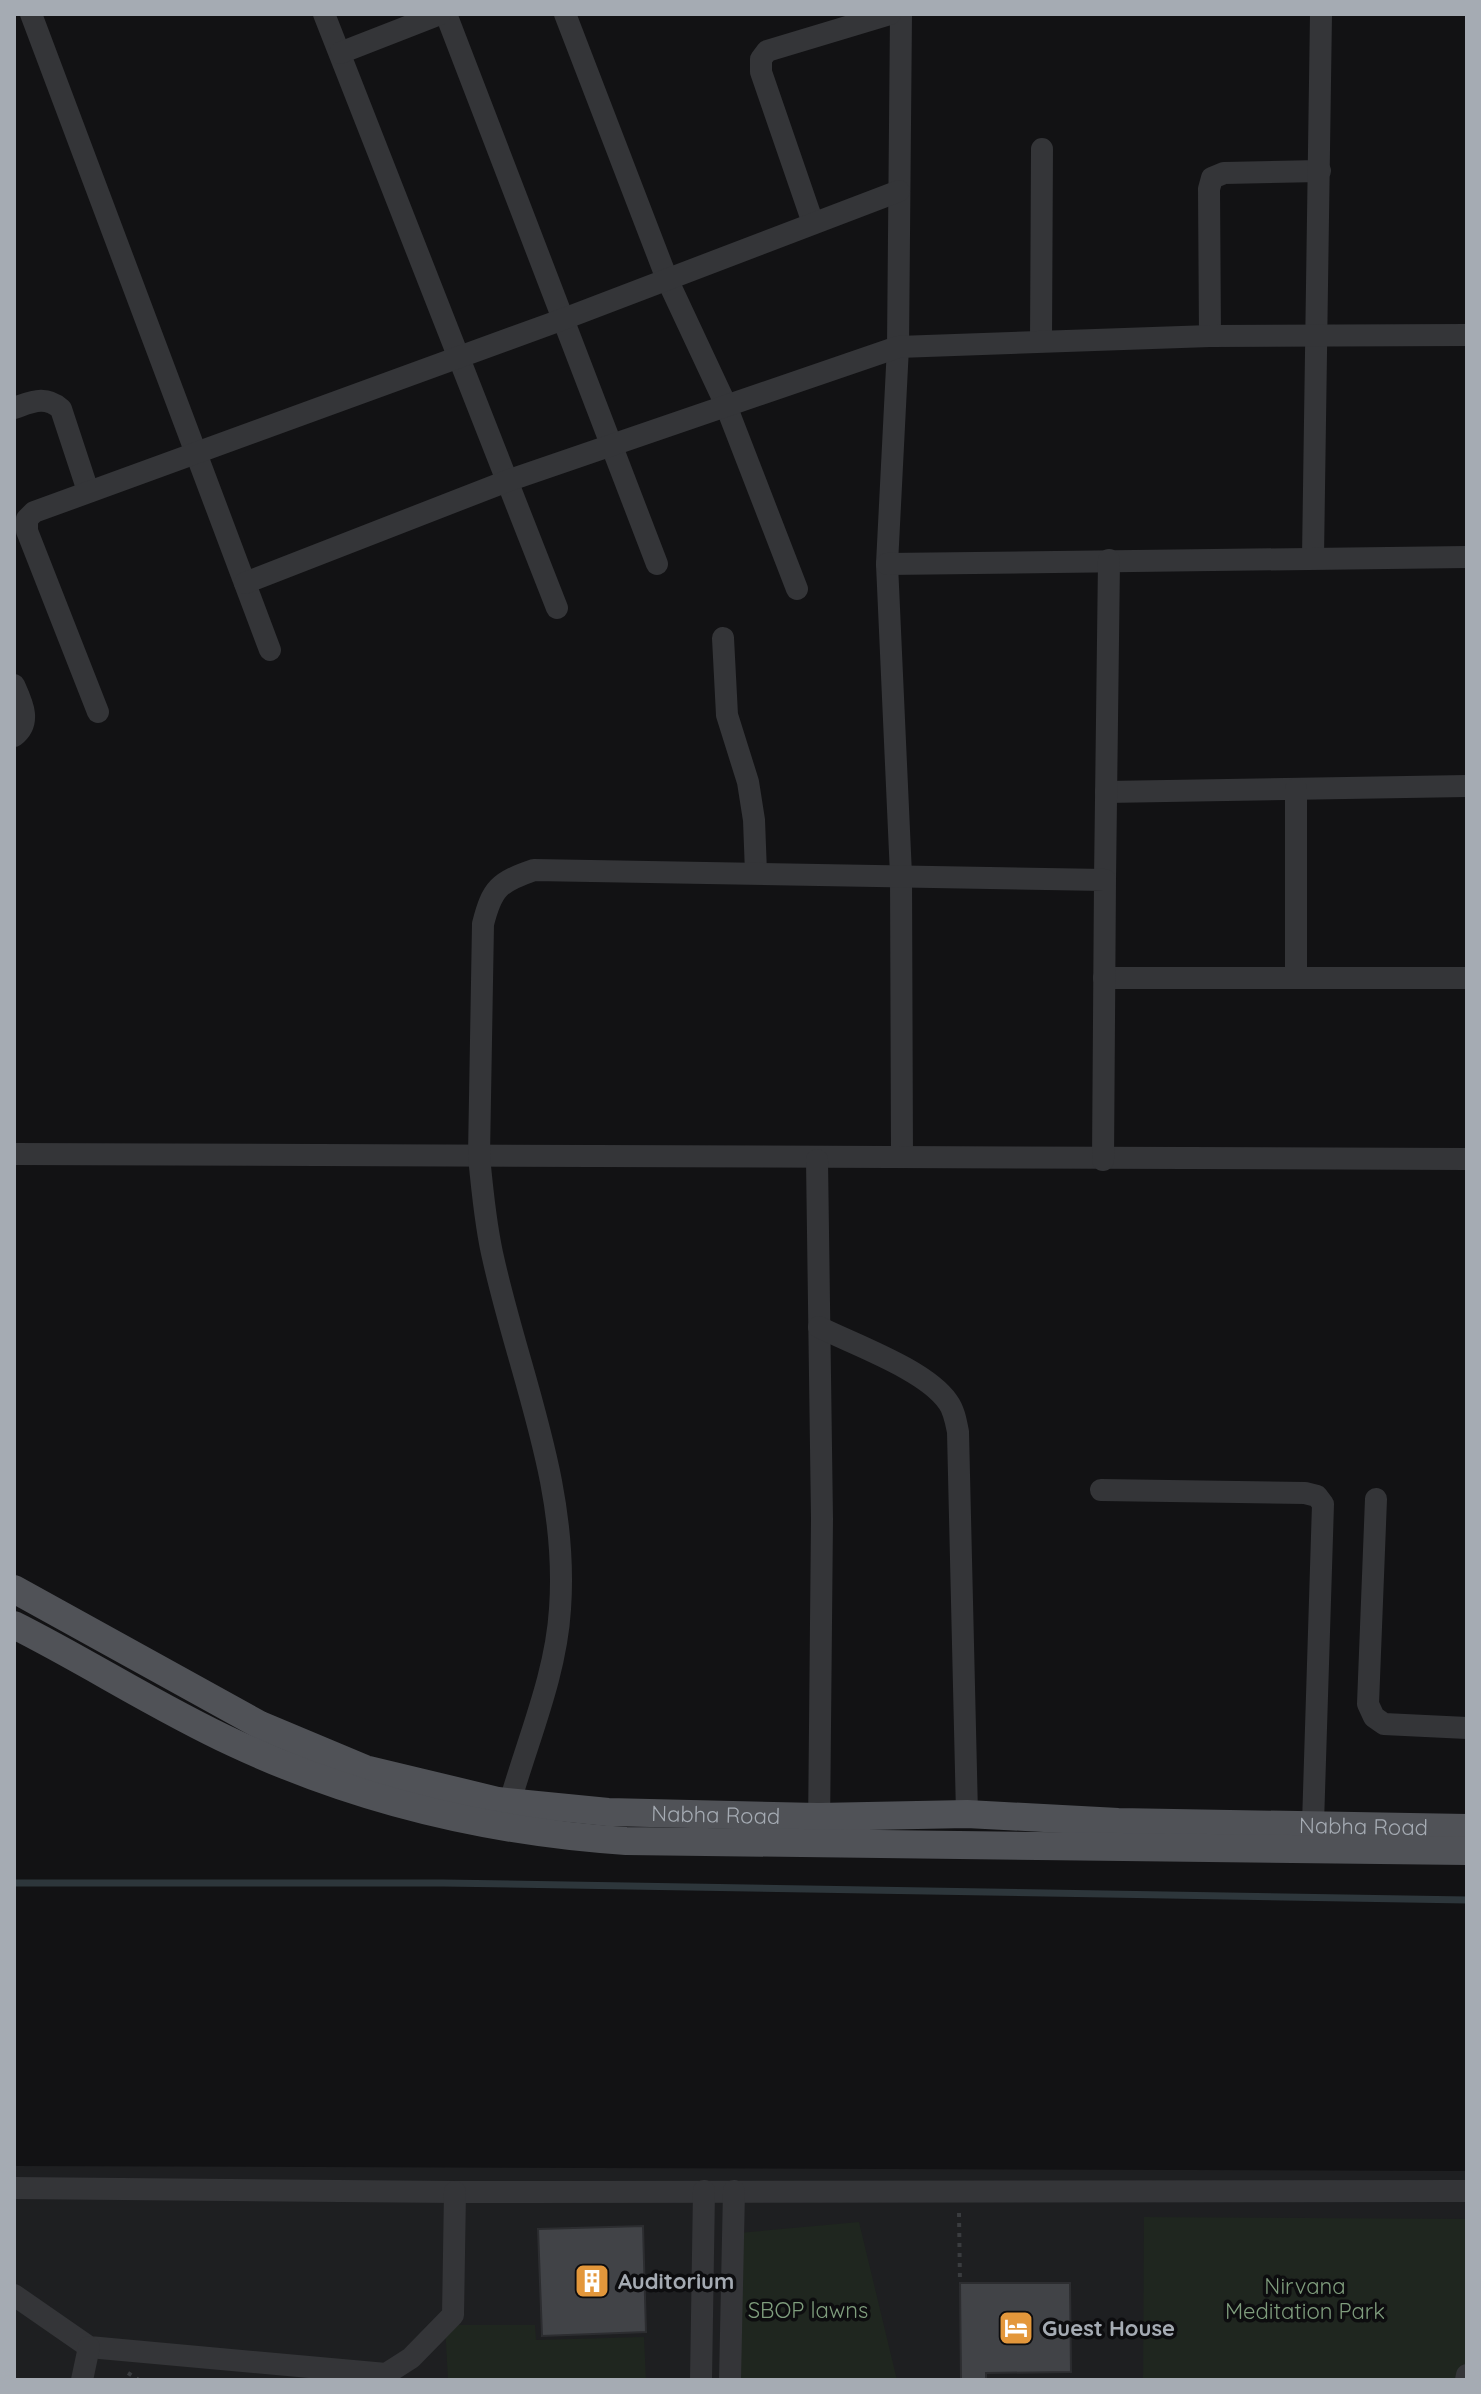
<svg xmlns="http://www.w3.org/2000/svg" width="1481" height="2394" viewBox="0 0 1481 2394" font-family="Quicksand,sans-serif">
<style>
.built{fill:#1e1f21}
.green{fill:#1f261f}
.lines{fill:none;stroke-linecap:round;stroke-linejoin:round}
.stream{stroke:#2d363b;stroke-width:7}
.building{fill:#414347;stroke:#2c2d30;stroke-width:2}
.path{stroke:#3a3c3f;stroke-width:4;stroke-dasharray:4 6;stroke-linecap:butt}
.minor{stroke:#343538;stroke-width:22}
.major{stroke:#505257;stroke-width:28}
.labels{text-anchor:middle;stroke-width:7;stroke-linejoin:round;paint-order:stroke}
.street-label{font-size:22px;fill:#a5abb3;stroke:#0d0d0f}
.poi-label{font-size:22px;font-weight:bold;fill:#a5abb3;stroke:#0d0d0f;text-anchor:start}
.park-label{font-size:22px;fill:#7f9d7d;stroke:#0d0d0f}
</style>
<rect width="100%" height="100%" fill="#121214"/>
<polygon class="built" points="14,2166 1467,2171 1467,2380 14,2380"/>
<g class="green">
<polygon points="1144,2217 1467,2219 1467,2380 1143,2380"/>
<polygon points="859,2222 897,2380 736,2380 738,2233"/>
<polygon points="445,2325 535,2325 536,2340 644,2337 646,2380 448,2380"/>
</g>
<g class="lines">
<polyline class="stream" points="14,1883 443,1883 1467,1900"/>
</g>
<g class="building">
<polygon points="643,2226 646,2332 542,2336 538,2229"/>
<polygon points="960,2283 1070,2283 1071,2372 986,2373 986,2380 961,2380"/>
</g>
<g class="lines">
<g class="path">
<polyline points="959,2213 960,2283"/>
<polyline points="128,2373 139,2380"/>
</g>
<g class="minor">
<polyline points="31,14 270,650"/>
<polyline points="324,14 557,608"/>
<polyline points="446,14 657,564"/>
<polyline points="565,14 667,279 725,403 797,589"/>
<polyline points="901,14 898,347 887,564 901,875 902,1157"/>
<polyline points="340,53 440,14"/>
<polyline points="813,223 761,72 761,59 767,51 890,14"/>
<polyline points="1210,336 1209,189 1212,178 1224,173 1320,171"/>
<polyline points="1041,340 1042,149"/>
<path d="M14,408C32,402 45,395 61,409L88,491"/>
<polyline points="1313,557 1321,14"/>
<polyline points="887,564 1467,557"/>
<polyline points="245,583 507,481 898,347 1210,336 1467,335"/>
<polyline points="723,638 727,715 748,782 754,820 756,873"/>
<path d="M14,685C22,703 32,722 14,736"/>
<polyline points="98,712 27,531 27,519 34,512 561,320 899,191"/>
<polyline points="1106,792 1467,786"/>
<polyline points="1105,880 1109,560"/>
<polyline points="1296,977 1296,789"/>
<polyline points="1104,978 1467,978"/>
<polyline points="14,1154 1467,1159"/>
<polyline points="817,1160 822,1519 819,1830"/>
<path d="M819,1327C855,1345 926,1370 948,1402C954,1410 956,1422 958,1432L967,1814"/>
<polyline points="1101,1490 1305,1493 1317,1496 1323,1504 1313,1824"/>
<polyline points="1376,1499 1368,1704 1374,1717 1384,1724 1467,1728"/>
<path d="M510,1802C528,1739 556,1675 560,1609C569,1483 518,1373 492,1253C485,1221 482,1188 479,1156L483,924C492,888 499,882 534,870L1105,880L1103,1160"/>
<polyline points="14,2188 455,2192 1467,2191"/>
<polyline points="14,2295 89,2347 386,2374 411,2358 453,2315 455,2192"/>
<polyline points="82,2380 89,2347"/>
<polyline points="701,2380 704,2191"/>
<polyline points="730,2380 734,2191"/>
<polyline points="1466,2380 1467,2375"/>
</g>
<g class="major">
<path id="s1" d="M14,1589L260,1725L365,1769L498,1801L608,1812L818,1817L967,1814L1118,1822L1467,1828"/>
<path d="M14,1625C88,1662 158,1708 234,1743C358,1801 490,1832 626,1841L1467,1851"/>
</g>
</g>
<defs>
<symbol id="building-square" viewBox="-11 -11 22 22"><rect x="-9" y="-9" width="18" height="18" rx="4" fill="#e3973b" stroke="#0d0d0f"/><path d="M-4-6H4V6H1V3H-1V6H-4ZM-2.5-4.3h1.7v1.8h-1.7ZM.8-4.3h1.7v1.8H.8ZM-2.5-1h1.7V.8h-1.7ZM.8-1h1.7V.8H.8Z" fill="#fff"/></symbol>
<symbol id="hotel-square" viewBox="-11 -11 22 22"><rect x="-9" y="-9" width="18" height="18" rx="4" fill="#e3973b" stroke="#0d0d0f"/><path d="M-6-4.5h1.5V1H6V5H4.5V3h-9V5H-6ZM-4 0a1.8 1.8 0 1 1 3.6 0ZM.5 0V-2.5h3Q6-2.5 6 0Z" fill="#fff"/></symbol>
</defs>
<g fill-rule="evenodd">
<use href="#building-square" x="572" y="2261" width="40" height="40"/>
<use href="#hotel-square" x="996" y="2308" width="40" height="40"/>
</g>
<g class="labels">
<g class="street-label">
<text dy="8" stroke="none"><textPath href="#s1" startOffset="750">Nabha Road</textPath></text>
<text dy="8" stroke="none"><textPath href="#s1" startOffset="1398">Nabha Road</textPath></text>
</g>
<g class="poi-label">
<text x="618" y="2289">Auditorium</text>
<text x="1042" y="2336">Guest House</text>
</g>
<g class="park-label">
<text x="1305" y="2294">Nirvana<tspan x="1305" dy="25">Meditation Park</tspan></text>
<text x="808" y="2318">SBOP lawns</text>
</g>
</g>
<rect width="1481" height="2394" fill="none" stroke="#a5abb3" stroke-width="32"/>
</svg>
